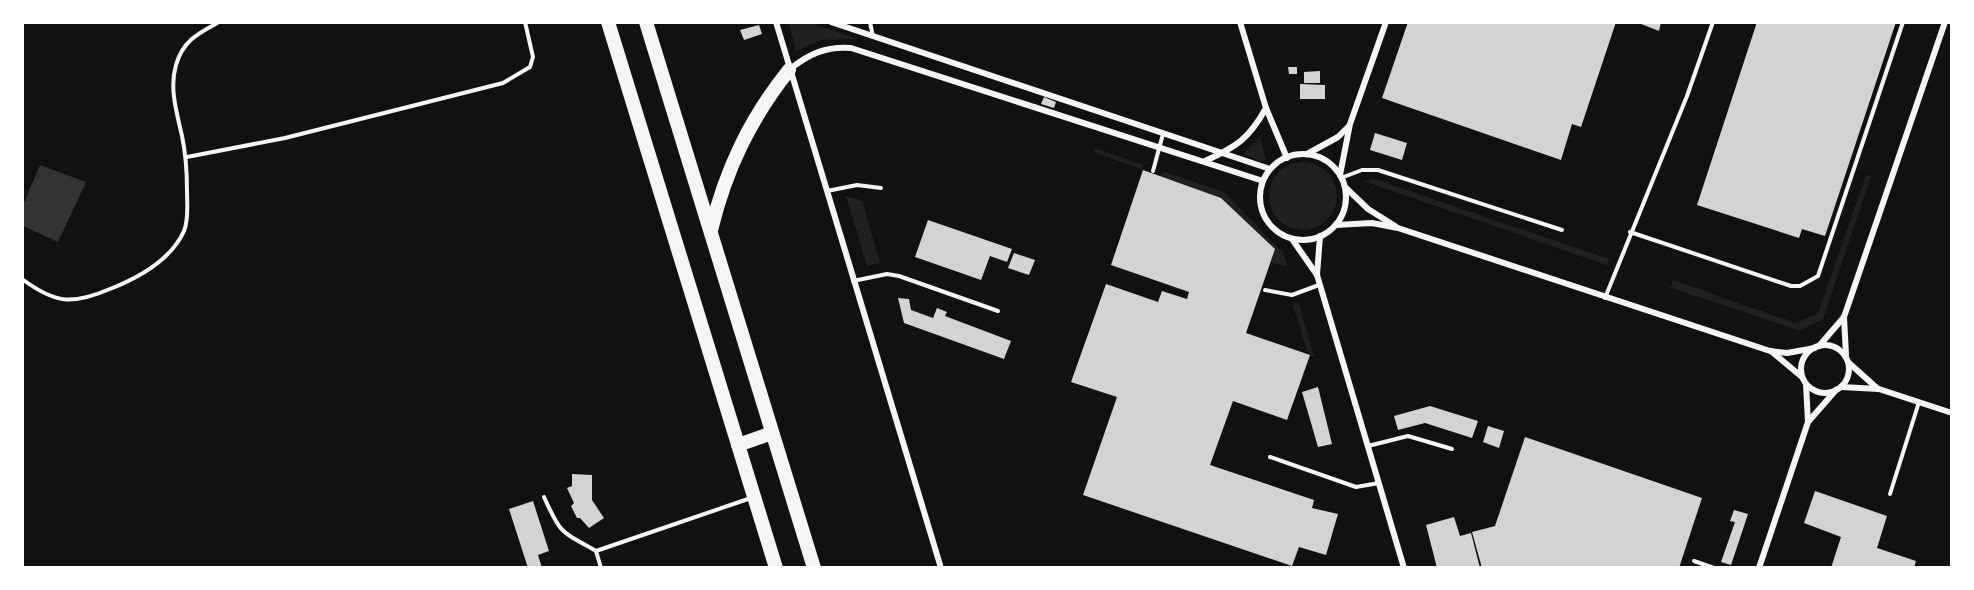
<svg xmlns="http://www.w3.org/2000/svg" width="1974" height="590" viewBox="0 0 1974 590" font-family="'Open Sans',sans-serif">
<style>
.green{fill:#202020}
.water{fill:#333}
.building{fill:#d3d3d3}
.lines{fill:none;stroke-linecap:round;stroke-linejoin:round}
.service{stroke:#f5f5f5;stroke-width:4}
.minor{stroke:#f5f5f5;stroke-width:6}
.trunk{stroke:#f5f5f5;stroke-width:14}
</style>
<rect width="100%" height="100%" fill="#111"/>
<g class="green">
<polygon points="789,23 811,23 858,39 822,40 796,51"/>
<polygon points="1260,137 1266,160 1259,161 1243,154"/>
<polygon points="1095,148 1143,165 1143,170 1094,152"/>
<circle cx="1303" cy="196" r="34"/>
<polygon points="1162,173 1168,173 1224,192 1283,253 1288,267 1270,262 1275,249 1221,198 1160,176"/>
<polygon points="1866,175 1871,176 1823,319 1800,331 1671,288 1673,280 1795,323 1818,313"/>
<polygon points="1372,178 1609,259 1607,265 1366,182"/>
<polygon points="846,196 862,201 880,263 867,266"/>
<polygon points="1299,303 1314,357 1308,354 1293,305"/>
</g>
<polygon class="water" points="40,165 86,182 58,242 23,226 23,205"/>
<g class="building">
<polygon points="1408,22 1616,22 1581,127 1572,124 1561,160 1382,98"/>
<polygon points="1636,22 1661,22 1659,31"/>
<polygon points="1757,22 1896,22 1825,236 1802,229 1799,238 1697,205"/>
<polygon points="759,25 762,34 744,40 740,30"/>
<polygon points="1288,67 1297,67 1297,74 1289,74"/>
<polygon points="1320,71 1320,83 1304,83 1304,72"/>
<polygon points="1300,84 1325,85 1325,99 1300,99"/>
<polygon points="1044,97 1056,102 1054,108 1041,104"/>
<polygon points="1375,133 1407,143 1402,160 1370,150"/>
<polygon points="1143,170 1221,198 1275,249 1246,333 1310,355 1287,420 1233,401 1210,465 1314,500 1312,508 1338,514 1326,555 1299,547 1292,566 1083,495 1117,397 1071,382 1106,284 1158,302 1162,291 1187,299 1189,292 1111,265"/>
<polygon points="928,220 1012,249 1007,262 990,256 981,280 915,257"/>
<polygon points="1014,253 1035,260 1029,275 1008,268"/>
<polygon points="898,298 909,299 911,310 933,318 937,308 947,312 945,316 1011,341 1004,359 904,323"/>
<polygon points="1318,387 1332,444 1318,447 1302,392"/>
<polygon points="1430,406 1478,421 1472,438 1425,423 1398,430 1394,416"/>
<polygon points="1488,426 1504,431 1499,448 1483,442"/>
<polygon points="1525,437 1702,498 1679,568 1482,568 1472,532 1495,526"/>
<polygon points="572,474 592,475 592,500 604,518 589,528 580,518 577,518 571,506 574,503 567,488 572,486"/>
<polygon points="1815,491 1887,516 1877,548 1916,561 1914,568 1831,568 1841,537 1804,523"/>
<polygon points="533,501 549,551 538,555 542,568 528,568 509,509"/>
<polygon points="1734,510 1748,514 1731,565 1721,562 1735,522 1730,521"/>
<polygon points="1454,517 1460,536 1471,533 1480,568 1437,568 1426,525"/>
</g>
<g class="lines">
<g class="service">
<polyline points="870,22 873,37"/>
<polyline points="187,157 285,138 503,83 530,67 533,57 525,22"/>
<polyline points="1153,171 1163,134"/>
<polyline points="1341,178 1362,170 1378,170 1562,230"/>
<polyline points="827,191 857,185 881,188"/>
<polyline points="1630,232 1791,286 1800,286 1818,276 1903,22"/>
<path d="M22,279C56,304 72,305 110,289C138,278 171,260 184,231C189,219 187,203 187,191C187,172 186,155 182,136C177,113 169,89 176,65C183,40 199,33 219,22"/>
<polyline points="853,281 887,274 899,276 998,311"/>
<polyline points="1265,290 1292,295 1319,285"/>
<polyline points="1605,298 1687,96 1713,22"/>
<polyline points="1368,446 1408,436 1452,449"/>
<polyline points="1270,457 1356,487 1379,483"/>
<polyline points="1890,494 1919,402"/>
<path d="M544,497C561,535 561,531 596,551L601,568"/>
<polyline points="596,551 751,498"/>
<polyline points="1694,561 1714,568"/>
</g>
<g class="minor">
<polyline points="776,22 941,568"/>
<polyline points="831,22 1270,169"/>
<polyline points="1240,22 1266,108 1287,158"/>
<path d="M790,69C809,54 826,46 851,48L1263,181"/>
<polyline points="1307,154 1338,137 1348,127"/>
<circle cx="1303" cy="197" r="43"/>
<path d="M1205,161C1236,147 1249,139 1266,108"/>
<polyline points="1340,175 1350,124 1386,22"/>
<polyline points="1345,187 1368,209 1395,226"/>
<polyline points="1336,225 1372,223 1398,228 1770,351 1787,353 1815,348"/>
<polyline points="1320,236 1317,275 1404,568"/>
<polyline points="1292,239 1317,275"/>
<polyline points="1844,317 1846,355"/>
<circle cx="1825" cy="369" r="24"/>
<polyline points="1819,346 1844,317 1945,22"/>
<polyline points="1771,351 1802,377"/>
<polyline points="1849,363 1878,389"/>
<polyline points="1806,384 1808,422"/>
<polyline points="1841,387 1879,389 1952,413"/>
<polyline points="1759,568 1808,422 1836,390"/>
</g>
<g class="trunk">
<polyline points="608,22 776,568"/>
<polyline points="646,22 814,568"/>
<path d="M711,230C726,169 750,119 789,70"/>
<polyline points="738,445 772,433"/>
</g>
</g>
<rect width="1974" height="590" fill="none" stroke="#ffffff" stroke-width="48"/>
</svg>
